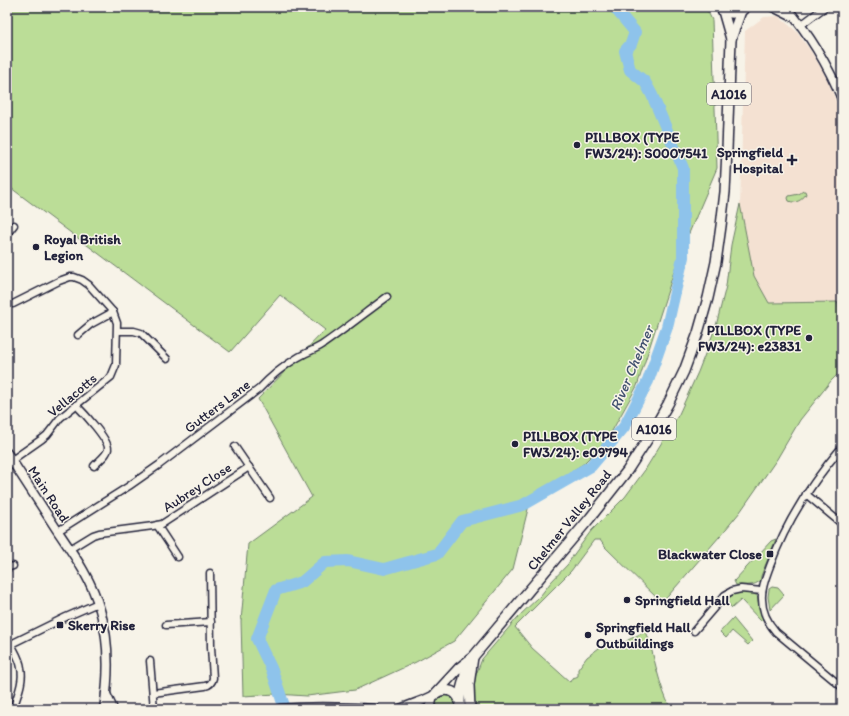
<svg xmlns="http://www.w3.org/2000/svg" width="849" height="716" viewBox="0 0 849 716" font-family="Itim,sans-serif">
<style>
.built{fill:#f4e1d2}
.green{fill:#bbdd97;stroke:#6e8069}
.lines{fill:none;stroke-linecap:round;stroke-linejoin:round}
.river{stroke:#8ec3eb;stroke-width:12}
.street-casing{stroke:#22223b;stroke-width:9}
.secondary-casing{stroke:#22223b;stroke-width:11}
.primary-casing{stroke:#22223b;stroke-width:12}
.street{stroke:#f7f3e8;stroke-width:6}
.secondary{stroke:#f7f3e8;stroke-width:8}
.primary{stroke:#f7f3e8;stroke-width:9}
.poi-dot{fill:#22223b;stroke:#f7f3e8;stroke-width:1.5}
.labels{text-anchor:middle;stroke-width:3;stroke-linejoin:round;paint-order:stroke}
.shield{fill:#f7f3e8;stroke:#62616f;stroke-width:1}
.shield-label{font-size:13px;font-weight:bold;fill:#22223b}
.poi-label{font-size:14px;font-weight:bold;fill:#22223b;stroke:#f7f3e8;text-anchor:start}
.street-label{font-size:14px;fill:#22223b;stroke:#f7f3e8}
.water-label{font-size:15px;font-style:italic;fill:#425270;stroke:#f7f3e8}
</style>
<rect width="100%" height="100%" fill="#f7f3e8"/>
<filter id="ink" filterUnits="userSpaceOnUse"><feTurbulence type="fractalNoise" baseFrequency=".025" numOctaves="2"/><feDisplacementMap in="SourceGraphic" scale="8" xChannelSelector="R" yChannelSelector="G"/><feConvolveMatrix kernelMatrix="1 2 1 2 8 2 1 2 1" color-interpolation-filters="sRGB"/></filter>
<g filter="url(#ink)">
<polygon class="built" points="778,16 796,31 810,50 820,66 828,81 842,116 842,299 837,302 769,303 754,276 740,206 745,31 764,17"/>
<g class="green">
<polygon points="7,7 704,7 708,12 712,20 717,168 678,259 637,386 607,440 583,464 531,497 513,569 454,641 416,662 355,690 307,696 276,694 243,696 241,621 248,544 312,497 258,399 325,330 280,295 230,352 7,185"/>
<path d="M803,191H805L806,194C802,200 796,204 789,201L788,198L789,196L799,194Z"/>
<path d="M740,204L754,276L769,303L837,302L842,315V370L831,381L800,420L777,459L740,512L726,529L662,603L605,547L600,540H594L571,571L515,627L532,648L570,682L572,678L576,677L578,676V669L587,657L607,642H613L620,647L628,640L646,631C655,657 658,685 671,709H474V680L482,659L518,617L541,595L551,582L568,564L572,557L591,531L625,497L645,470L679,414L698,372L716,326L726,286L731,245Z"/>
<path d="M776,539L761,576V580C754,587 744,585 736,585L734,581L771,541Z"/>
<polygon points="772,587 778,588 784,595 770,610 768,597 769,589"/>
<path d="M742,592C749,592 753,592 758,597V601L763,619L761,621L741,600L732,608L725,600L734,594Z"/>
<polygon points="733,618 752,641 748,645 732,631 726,638 720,632"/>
<path d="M442,695C451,694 457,699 455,709H435C436,702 436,699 442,695Z"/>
</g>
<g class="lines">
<polyline class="river" points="285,709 272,670 257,639 276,590 302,582 325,562 348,561 384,569 437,554 462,521 523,505 591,466 624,427 648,381 667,327 683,257 683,168 652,95 645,82 630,70 625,51 631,44 635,32 614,7"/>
<defs>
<g id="street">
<polyline points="801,25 825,7"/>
<polyline points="7,234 14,225"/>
<polyline points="118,331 134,331 141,333 167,359"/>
<polyline points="78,335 91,324 113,312"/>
<path d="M76,405C83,412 109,440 108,449C107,456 98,461 94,466"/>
<polyline points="235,447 270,498"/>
<path d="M842,447C811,483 786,522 770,566C766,577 761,588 762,599C762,611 768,623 776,632L842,687"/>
<polyline points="12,460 42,439 47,435 60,418 111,377 116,365 117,323 113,312 89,285 82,280 74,277 70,277 59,281 13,304"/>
<polyline points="806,494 842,524"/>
<polyline points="157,525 178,557"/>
<path d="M58,531L129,486L159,465L259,389C271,376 282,367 297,358C305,353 314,350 322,345C344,330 365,313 387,297"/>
<polyline points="70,549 93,535 99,533 153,526 162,524 249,467"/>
<polyline points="7,568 13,566"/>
<polyline points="166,625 211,622"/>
<polyline points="694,631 725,595 732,591 741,589 762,591"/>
<path d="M11,644C15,652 20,659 21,668C24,681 17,696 13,709"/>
<polyline points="7,646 66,617 98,603"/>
<polyline points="150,661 154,709"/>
<path d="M153,693L205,686C210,685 212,683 213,678L211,647L210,573"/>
</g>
<g id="secondary">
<polyline points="773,7 791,16"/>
<path d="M786,7C810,35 828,65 842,99"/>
<path d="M7,453C24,479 40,504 57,530C74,555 92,580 100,610C110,642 109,676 104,709"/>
<polyline points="106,694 113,709"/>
<path d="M280,709C312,706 343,707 375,709"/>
<polyline points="400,709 424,700 435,695"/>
</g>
<g id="primary">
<path d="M720,8C728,15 738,15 746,7"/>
<polyline points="731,39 741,11"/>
<polyline points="436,693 459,668 473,657 590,518 627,471 649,437 668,404 684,371 698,333 708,298 716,262 721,226 725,192 727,150 731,39 723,11"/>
<polyline points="460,700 461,690 466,671"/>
<path d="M431,709C427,684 464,684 460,709"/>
<polyline points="470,709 469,685 473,657"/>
</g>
</defs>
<use href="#street" class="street-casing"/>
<use href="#secondary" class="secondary-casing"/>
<use href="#primary" class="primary-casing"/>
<use href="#street" class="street"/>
<use href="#secondary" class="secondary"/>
<use href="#primary" class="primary"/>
</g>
</g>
<g class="poi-dot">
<circle cx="577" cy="145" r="4"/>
<path d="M790 154h4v4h4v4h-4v4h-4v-4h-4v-4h4z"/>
<circle cx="36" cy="247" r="4"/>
<circle cx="809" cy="338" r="4"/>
<circle cx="515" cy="444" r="4"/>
<rect x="766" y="550" width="8" height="8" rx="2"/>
<circle cx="627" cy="600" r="4"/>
<rect x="56" y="621" width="8" height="8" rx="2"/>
<circle cx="588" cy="635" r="4"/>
</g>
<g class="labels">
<g class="shield">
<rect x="707" y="83" width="44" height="22" rx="3"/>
<rect x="632" y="418" width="44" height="22" rx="3"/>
</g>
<g class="shield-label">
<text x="729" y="99">A1016</text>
<text x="654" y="434">A1016</text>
</g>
<g class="poi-label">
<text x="585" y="142">PILLBOX (TYPE<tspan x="585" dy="16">FW3/24): S0007541</tspan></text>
<text x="783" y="157" text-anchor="end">Springfield<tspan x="783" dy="16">Hospital</tspan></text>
<text x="44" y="244">Royal British<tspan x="44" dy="16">Legion</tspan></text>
<text x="801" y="335" text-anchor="end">PILLBOX (TYPE<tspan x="801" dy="16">FW3/24): e23831</tspan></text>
<text x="523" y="441">PILLBOX (TYPE<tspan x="523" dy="16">FW3/24): e09794</tspan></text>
<text x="762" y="559" text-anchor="end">Blackwater Close</text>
<text x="635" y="605">Springfield Hall</text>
<text x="68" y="630">Skerry Rise</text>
<text x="596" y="632">Springfield Hall<tspan x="596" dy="16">Outbuildings</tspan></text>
</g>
<g class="street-label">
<text transform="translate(72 395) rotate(-40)" y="5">Vellacotts</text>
<text transform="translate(217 406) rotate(-37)" y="5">Gutters Lane</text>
<text transform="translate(197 487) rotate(-33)" y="5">Aubrey Close</text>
<text transform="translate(49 494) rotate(57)" y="5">Main Road</text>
<text transform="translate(569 520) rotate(-51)" y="5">Chelmer Valley Road</text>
</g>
<g class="water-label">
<text transform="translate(632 368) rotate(-67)" y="5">River Chelmer</text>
</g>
</g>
<rect width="849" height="716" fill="none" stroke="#f7f3e8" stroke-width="24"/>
<rect x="12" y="12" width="825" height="692" fill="none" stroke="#22223b" stroke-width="1.5" filter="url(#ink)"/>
</svg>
